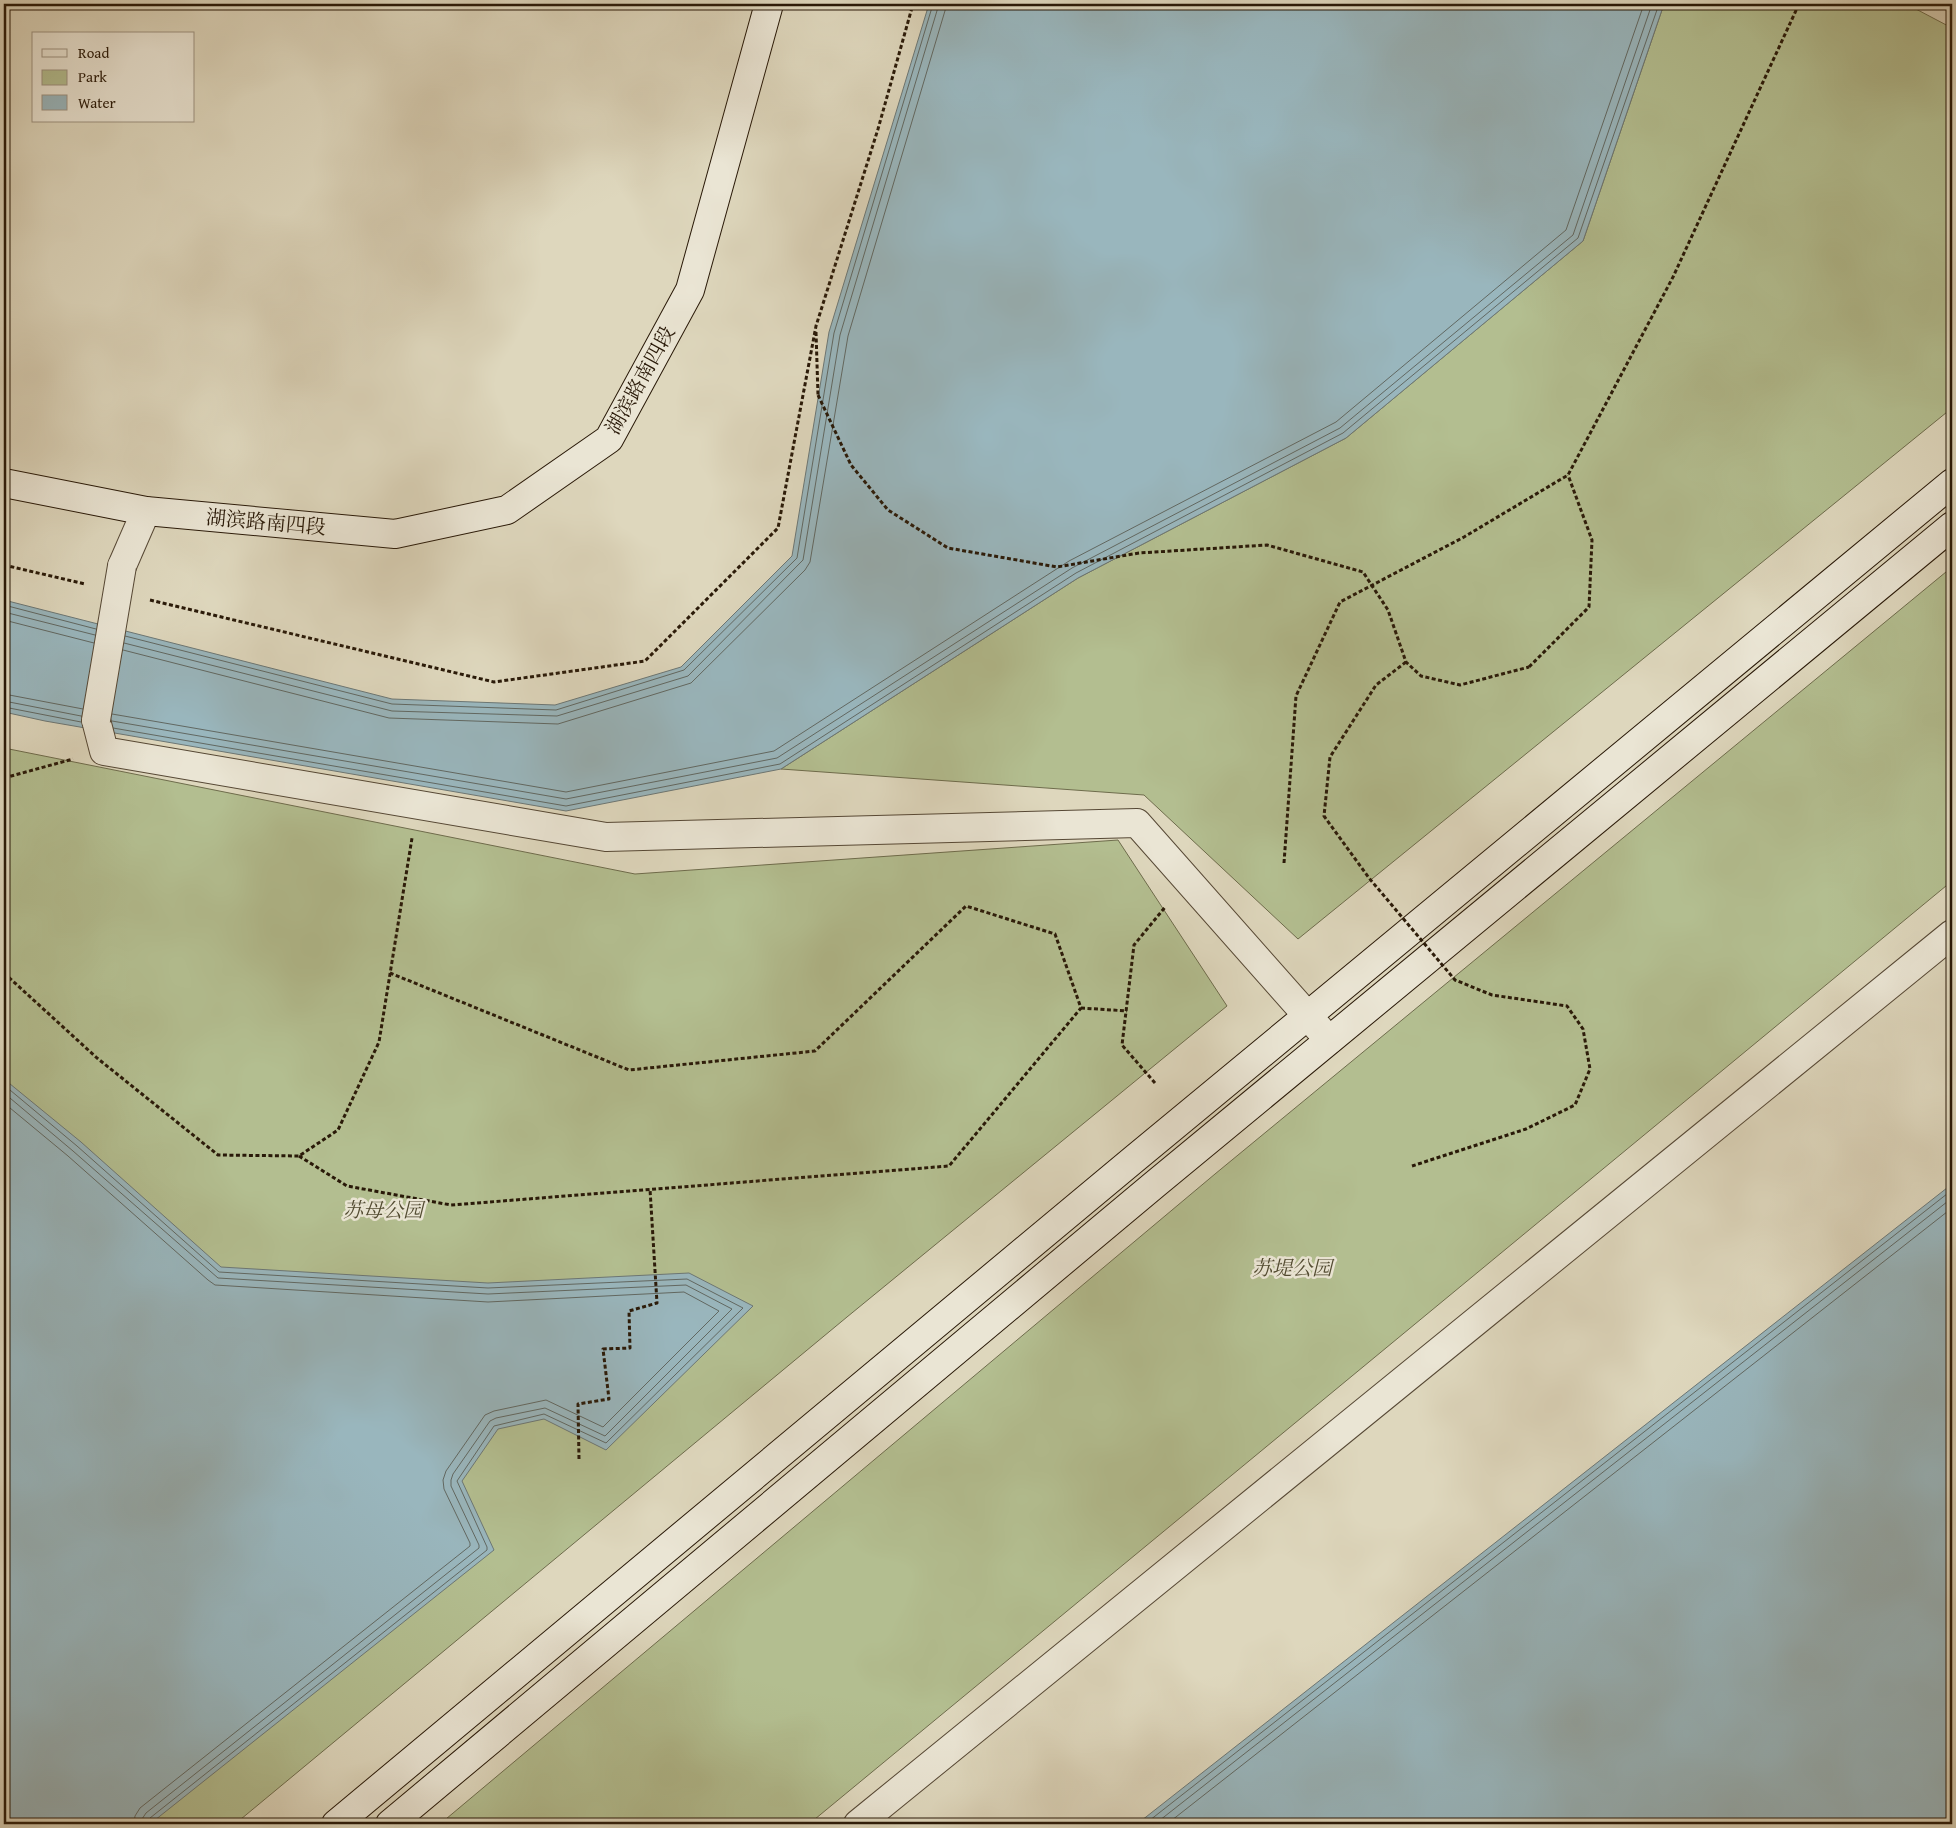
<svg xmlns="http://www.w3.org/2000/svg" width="1956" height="1828" viewBox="0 0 1956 1828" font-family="'Gentium Book Plus','Noto Serif SC',serif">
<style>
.green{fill:#b3be90;stroke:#6e6c4c}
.water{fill:#99b6bd;stroke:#6c7775}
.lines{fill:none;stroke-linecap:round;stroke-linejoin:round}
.shore{stroke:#616862;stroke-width:1}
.street-casing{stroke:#564835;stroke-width:30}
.secondary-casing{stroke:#291908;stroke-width:30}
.path{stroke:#291908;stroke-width:3;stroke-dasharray:4 2.5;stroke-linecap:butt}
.street{stroke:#eae5d4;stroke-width:28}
.secondary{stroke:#eae5d4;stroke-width:28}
.street-bridge-casing{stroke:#564835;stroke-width:30;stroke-linecap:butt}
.path-bridge{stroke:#291908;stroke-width:3;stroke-dasharray:4 2.5;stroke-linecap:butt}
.street-bridge{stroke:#eae5d4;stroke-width:28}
.labels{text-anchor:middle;stroke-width:5;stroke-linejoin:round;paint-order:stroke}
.street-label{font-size:20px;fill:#291908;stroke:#eae5d4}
.park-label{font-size:20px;font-style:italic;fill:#524b31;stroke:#eae5d4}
</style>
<rect width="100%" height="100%" fill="#ded7bd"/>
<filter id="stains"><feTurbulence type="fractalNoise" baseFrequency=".004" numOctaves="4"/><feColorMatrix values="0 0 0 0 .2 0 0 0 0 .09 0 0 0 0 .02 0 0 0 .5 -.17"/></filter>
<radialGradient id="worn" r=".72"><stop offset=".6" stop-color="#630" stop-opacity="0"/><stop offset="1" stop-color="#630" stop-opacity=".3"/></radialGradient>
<g class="green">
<polygon points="1664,4 1915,4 1914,8 1952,28 1952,408 1298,939 1144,795 781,769 1078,578 1346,438 1583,241"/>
<polygon points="1952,567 1952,881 809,1824 440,1824 1215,1174"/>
<polygon points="4,748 635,874 1118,840 1227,1006 847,1317 235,1824 4,1824"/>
</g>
<g class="water">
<polygon points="929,4 1664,4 1583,241 1346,438 1078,578 781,769 566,811 45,721 4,712 4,600 392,699 555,705 681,667 792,556 829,332"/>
<polygon points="4,1079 81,1142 221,1267 488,1283 689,1273 753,1306 606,1450 544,1419 498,1429 462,1481 494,1550 150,1824 4,1824"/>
<polygon points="1952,1184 1952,1824 1137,1824"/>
</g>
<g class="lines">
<g class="shore">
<polyline points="4,605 96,629"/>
<polyline points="4,612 95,635"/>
<polyline points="4,620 94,643"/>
<polyline points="125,636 392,704 556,710 684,670 797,558 834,333 933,4"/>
<polyline points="124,643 392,711 557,716 688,676 803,560 840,335 939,4"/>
<polyline points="123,650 389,718 558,724 691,683 805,570 810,562 848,336 947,4"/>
<polyline points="4,694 83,709"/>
<polyline points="4,701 81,716"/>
<polyline points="4,707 81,722"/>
<polyline points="112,714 566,792 774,751 1069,561 1336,422 1566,230 1644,4"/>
<polyline points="112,721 566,799 777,758 1072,568 1340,428 1573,235 1652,4"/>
<polyline points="113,728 566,806 780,764 1076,573 1343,433 1578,238 1659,4"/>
<polyline points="4,1085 77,1146 219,1272 488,1288 687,1279 743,1308 606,1443 544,1414 494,1426 457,1481 487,1547 487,1550 150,1818 147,1824"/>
<polyline points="4,1093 73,1151 218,1278 488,1294 686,1285 732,1309 605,1436 545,1408 496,1418 490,1421 453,1474 451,1480 451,1486 479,1545 479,1548 146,1813 142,1819 141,1824"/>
<polyline points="4,1103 68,1156 208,1280 215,1285 488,1302 684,1292 719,1311 603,1427 546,1400 494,1411 485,1415 446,1471 443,1480 444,1489 470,1543 470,1546 140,1808 135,1816 134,1824"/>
<polyline points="1145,1824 1952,1190"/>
<polyline points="1155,1824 1952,1198"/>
<polyline points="1167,1824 1952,1208"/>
</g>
<defs>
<g id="street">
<polyline points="122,566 146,511"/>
<polyline points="96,720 104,751 606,837 1137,823 1329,1040"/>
<polyline points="858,1824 1952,934"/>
</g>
<g id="secondary">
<polyline points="4,483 146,511 395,534 507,510 609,439 690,290 769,4"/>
<polyline points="336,1824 1133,1160 1952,483"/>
<polyline points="390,1824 1154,1185 1952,526"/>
</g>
</defs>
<use href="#street" class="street-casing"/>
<use href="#secondary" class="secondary-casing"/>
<g class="path">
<polyline points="816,332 818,395"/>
<polyline points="4,565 85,584"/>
<polyline points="150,600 494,682 645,661 778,528 816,326 878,129 913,4"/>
<polyline points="1529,667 1589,607 1592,540 1568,475"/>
<polyline points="4,778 73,759"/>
<polyline points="1284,863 1296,696 1340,602 1464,537 1568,475 1673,277 1799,4"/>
<polyline points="4,973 97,1058 218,1155 299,1156 338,1130 379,1042 412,838"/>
<polyline points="1081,1008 1127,1011"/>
<polyline points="1155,1083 1122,1045 1134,945 1166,906"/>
<polyline points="299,1156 347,1186 451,1205 949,1166 1081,1008 1055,934 966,906 815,1051 629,1070 390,973"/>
<polyline points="579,1459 578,1404 609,1399 603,1349 630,1348 629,1311 657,1303 650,1189"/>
</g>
<use href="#street" class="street"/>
<use href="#secondary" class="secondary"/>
<defs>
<polyline id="street-bridge" points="96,720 122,566"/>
</defs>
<use href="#street-bridge" class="street-bridge-casing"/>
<g class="path-bridge">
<polyline points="818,395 851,465 888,510 948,548 1057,567 1139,553 1267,545 1363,572 1388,610 1406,662 1421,676 1460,685 1529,667"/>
<polyline points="1406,662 1376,685 1330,757 1324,816 1369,878 1455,980 1492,995 1567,1006 1583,1029 1590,1069 1575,1105 1526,1129 1412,1166"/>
</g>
<use href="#street-bridge" class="street-bridge"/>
</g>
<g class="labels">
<g class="street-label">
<text transform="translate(640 380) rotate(-61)" y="7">湖滨路南四段</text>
<text transform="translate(266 522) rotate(5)" y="7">湖滨路南四段</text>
</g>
<g class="park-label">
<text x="383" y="1217">苏母公园</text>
<text x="1292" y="1275">苏堤公园</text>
</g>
</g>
<rect width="1956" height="1828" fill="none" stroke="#ded7bd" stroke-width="20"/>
<rect x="5" y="5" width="1946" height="1818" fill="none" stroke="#291908" stroke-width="2.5"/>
<rect x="10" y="10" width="1936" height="1808" fill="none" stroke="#291908"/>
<rect x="32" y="32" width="162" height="90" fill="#eae5d4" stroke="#9d9382"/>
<rect x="42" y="49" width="25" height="8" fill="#eae5d4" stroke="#9d9382"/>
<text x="78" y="58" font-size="15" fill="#291908">Road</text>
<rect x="42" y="70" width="25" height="15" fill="#b3be90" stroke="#9d9382"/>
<text x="78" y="82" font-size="15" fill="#291908">Park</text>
<rect x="42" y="95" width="25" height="15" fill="#99b6bd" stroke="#9d9382"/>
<text x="78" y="108" font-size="15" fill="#291908">Water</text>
<rect width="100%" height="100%" filter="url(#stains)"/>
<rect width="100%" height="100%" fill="url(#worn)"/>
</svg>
